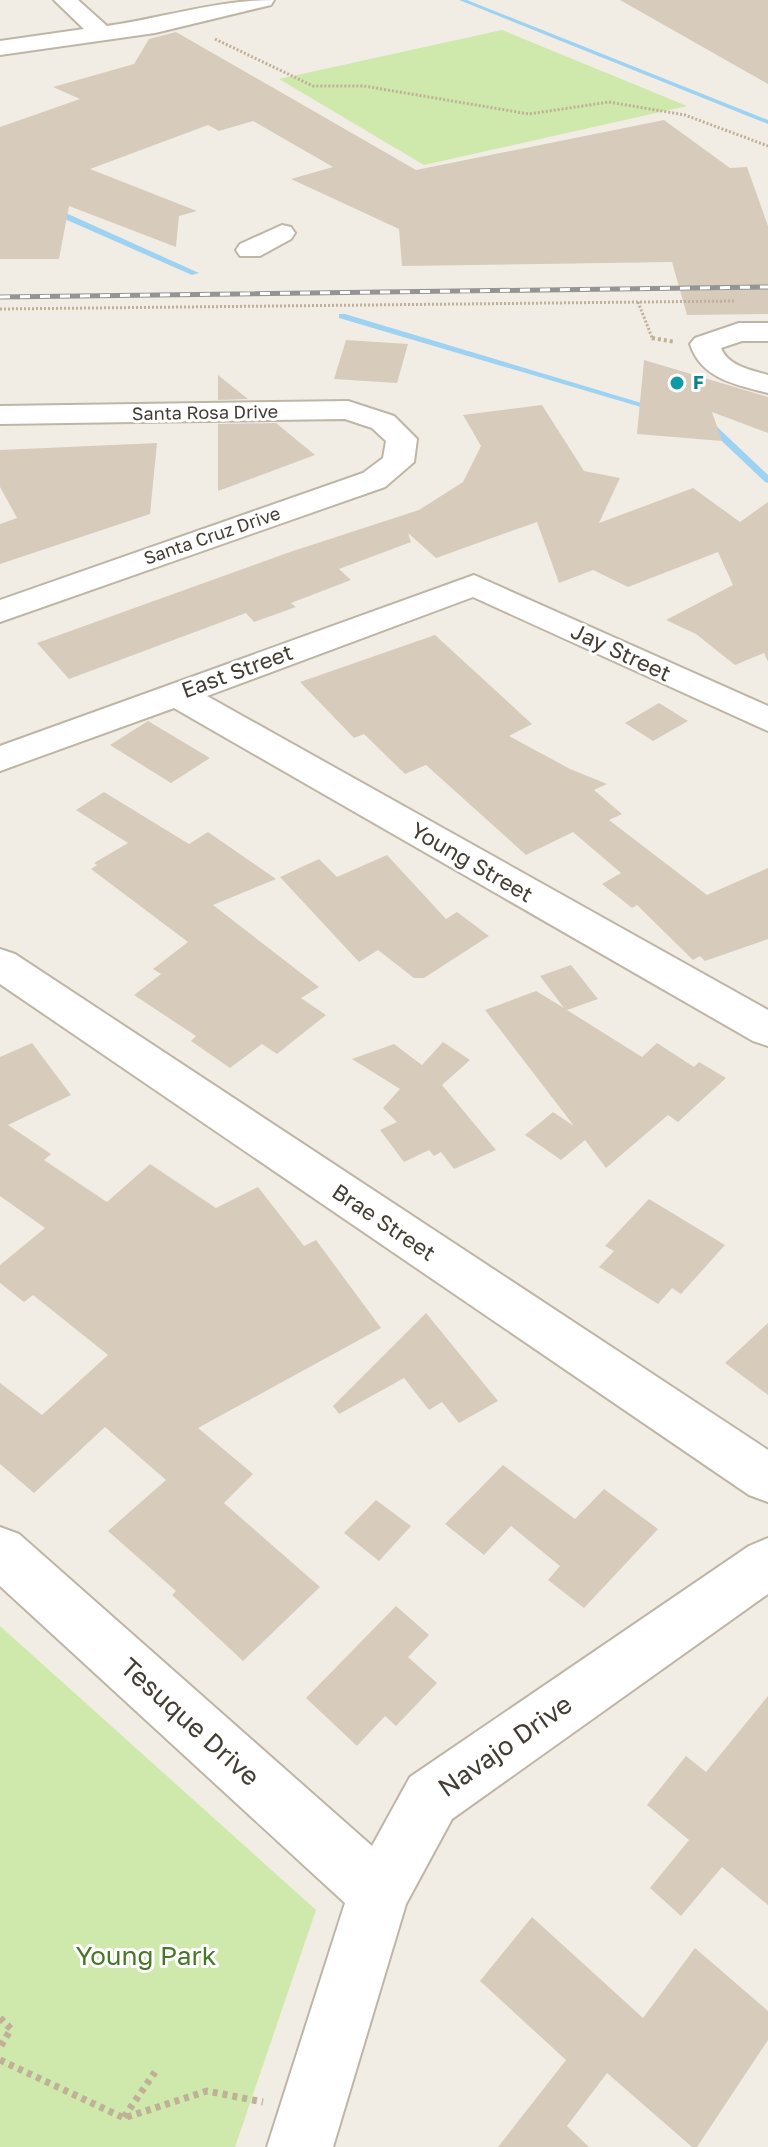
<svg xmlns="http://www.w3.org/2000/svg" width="768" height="2147" viewBox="0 0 768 2147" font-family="'Golos Text',sans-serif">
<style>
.green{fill:#cfe8ab}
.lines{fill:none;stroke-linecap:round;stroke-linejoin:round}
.stream{fill:#9dd2f2;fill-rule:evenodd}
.building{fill:#d7cbbc}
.minor-casing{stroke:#beb5a6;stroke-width:4}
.path-far2{stroke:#c0b097;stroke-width:3;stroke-dasharray:2 2;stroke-linecap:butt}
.path-far1{stroke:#c0b097;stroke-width:4;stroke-dasharray:3 3;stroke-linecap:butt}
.path{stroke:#c0b097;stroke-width:7;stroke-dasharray:5 5;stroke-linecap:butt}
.minor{fill:#fff;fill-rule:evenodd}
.rail-casing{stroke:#949494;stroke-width:5}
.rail{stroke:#fff;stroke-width:3;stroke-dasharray:10;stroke-linecap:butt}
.culture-dot{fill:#0f9aa8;stroke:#fff;stroke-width:3}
.labels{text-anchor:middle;stroke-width:6;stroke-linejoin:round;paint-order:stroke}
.far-culture-label{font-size:18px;font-weight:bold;fill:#0d838f;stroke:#fff;text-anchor:start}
.far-street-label{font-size:18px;fill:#443d34;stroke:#fff}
.street-label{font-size:22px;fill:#443d34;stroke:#fff}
.near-street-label{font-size:26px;fill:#443d34;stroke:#fff}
.near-park-label{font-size:26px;fill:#477726;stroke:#fff}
</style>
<rect width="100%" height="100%" fill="#f2ede4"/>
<g class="green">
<polygon points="502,30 687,106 424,165 279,79"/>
<polygon points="0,1626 316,1910 235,2147 0,2147"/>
</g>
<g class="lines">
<g class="stream">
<polygon points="459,0 467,0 768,120 768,124"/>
<polygon points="51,209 57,209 199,273 192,275 51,213"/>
<polygon points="339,314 345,314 658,408 651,410 339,318"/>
<polygon points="707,423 713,423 768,475 768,483 765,482 707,427"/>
</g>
</g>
<g class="building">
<polygon points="620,0 768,0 768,84"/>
<polygon points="176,32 416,170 664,120 730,168 747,167 768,226 768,314 687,315 672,262 402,266 399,229 291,179 333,167 253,121 219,131 208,125 90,169 197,211 179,216 176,247 69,206 59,259 0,259 0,127 80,99 53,87 134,64 149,39"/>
<polygon points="346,340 408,344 397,383 334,379"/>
<polygon points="644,360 768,397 768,433 712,412 722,441 637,434"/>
<polygon points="218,375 248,399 218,400"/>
<polygon points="542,405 584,471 620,478 599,523 693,488 740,522 768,502 768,662 764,653 735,665 696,634 666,620 733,585 718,552 628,587 593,570 559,583 537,522 436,558 408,533 411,542 339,569 351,580 291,603 296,607 254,622 246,613 69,679 37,643 290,552 419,510 463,482 481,446 463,415"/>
<polygon points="276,423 315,455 218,491 218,424"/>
<polygon points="157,443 150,514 0,564 0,524 17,518 0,487 0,450"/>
<polygon points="435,635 532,724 509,736 570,769 607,784 594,790 622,814 609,820 707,895 768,868 768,939 705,961 700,956 693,960 637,905 632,908 602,884 621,873 573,832 526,855 426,765 405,774 364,734 354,738 300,682"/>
<polygon points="659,703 688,721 653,741 625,723"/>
<polygon points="148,721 210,758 171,783 110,745"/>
<polygon points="104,792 189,844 208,832 276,879 213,905 319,987 301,998 326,1015 277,1054 262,1044 230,1068 191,1041 196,1036 134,995 161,974 153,969 188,942 91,869 97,865 94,863 128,843 76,810"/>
<polygon points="387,855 446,919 457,912 489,936 424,978 414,978 378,950 359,962 280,877 319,859 337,877"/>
<polygon points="571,965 598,999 567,1010 642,1057 657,1043 694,1067 699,1062 726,1078 678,1122 668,1115 606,1168 585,1140 561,1160 525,1135 553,1112 574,1126 485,1010 536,991 564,1008 540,976"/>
<polygon points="443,1042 470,1060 442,1085 496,1150 454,1169 441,1152 434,1156 429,1150 404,1162 380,1130 397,1122 383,1108 400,1089 352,1059 394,1044 422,1065"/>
<polygon points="32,1043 71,1095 8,1125 51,1154 44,1160 107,1202 150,1164 216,1208 258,1187 304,1246 316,1240 381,1328 198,1428 253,1474 224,1503 320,1587 243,1661 172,1595 176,1591 108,1531 166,1480 105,1427 34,1493 0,1464 0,1383 42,1415 108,1355 33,1295 24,1302 0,1283 0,1265 45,1228 0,1196 0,1057"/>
<polygon points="649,1199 725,1245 681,1294 672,1288 658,1304 599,1267 614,1251 605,1246"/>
<polygon points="426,1313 498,1401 459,1423 442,1402 429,1410 404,1378 339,1414 333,1406"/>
<polygon points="768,1323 768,1395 725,1363"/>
<polygon points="503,1465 575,1519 604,1489 658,1529 584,1608 548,1580 560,1566 511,1526 484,1555 445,1524"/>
<polygon points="376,1500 411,1526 379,1561 344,1533"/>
<polygon points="396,1606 429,1635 408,1657 437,1683 396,1726 385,1716 357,1746 306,1698"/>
<polygon points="768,1696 768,1905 722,1867 681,1916 650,1888 689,1840 647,1805 686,1756 706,1772"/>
<polygon points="532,1917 643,2018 695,1948 768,2011 768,2040 697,2147 692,2147 607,2073 567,2126 589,2147 498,2147 566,2060 480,1981"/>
</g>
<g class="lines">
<defs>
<g id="minor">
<path d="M54,0H78L107,26C163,18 217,0 274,0L271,5L155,33L0,55V41L84,29Z"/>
<polygon points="282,225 291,227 295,233 291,239 260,256 240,256 236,250 240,244"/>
<path d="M739,323H768V341H742L721,348C728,366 751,370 768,375V393C737,385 701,379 690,344L695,338Z"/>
<polygon points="348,401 394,416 417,439 414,462 385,487 0,622 0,600 363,473 383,458 386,441 372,428 345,419 0,424 0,406"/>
<polygon points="474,575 768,706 768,731 473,597 207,696 768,1010 768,1046 753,1041 174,708 0,771 0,746"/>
<polygon points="0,949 15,954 768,1450 768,1502 749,1495 0,984"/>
<polygon points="0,1527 19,1534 372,1846 410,1777 749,1546 768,1538 768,1594 452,1819 406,1904 333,2147 267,2147 345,1903 0,1586"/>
</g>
</defs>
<use href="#minor" class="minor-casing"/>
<g class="path-far2">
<polyline points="215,39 313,86 364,86 529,114 609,102 685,115 768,146"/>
<polyline points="638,302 653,340"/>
<polyline points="0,309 735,301"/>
</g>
<polyline class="path-far1" points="652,338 675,342"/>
<g class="path">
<polyline points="0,2018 11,2029 0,2047"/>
<polyline points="0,2060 124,2118 207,2091 263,2102"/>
<polyline points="124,2117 155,2072"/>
</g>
<use href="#minor" class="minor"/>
<defs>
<polyline id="rail" points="0,297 768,287"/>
</defs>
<use href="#rail" class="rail-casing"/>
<use href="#rail" class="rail"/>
</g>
<circle class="culture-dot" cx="677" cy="383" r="8"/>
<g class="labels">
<g class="far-culture-label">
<text x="693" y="389">F</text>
</g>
<g class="far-street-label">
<text transform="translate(205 413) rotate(-1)" y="6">Santa Rosa Drive</text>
<text transform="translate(212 536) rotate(-19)" y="6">Santa Cruz Drive</text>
</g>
<g class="street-label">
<text transform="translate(621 652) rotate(25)" y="8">Jay Street</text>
<text transform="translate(237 671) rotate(-20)" y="8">East Street</text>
<text transform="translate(472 862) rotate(30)" y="8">Young Street</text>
<text transform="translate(384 1222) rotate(34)" y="8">Brae Street</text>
</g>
<g class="near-street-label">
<text transform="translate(190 1722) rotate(42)" y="9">Tesuque Drive</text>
<text transform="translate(505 1746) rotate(-35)" y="9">Navajo Drive</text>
</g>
<g class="near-park-label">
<text x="146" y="1965">Young Park</text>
</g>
</g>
</svg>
